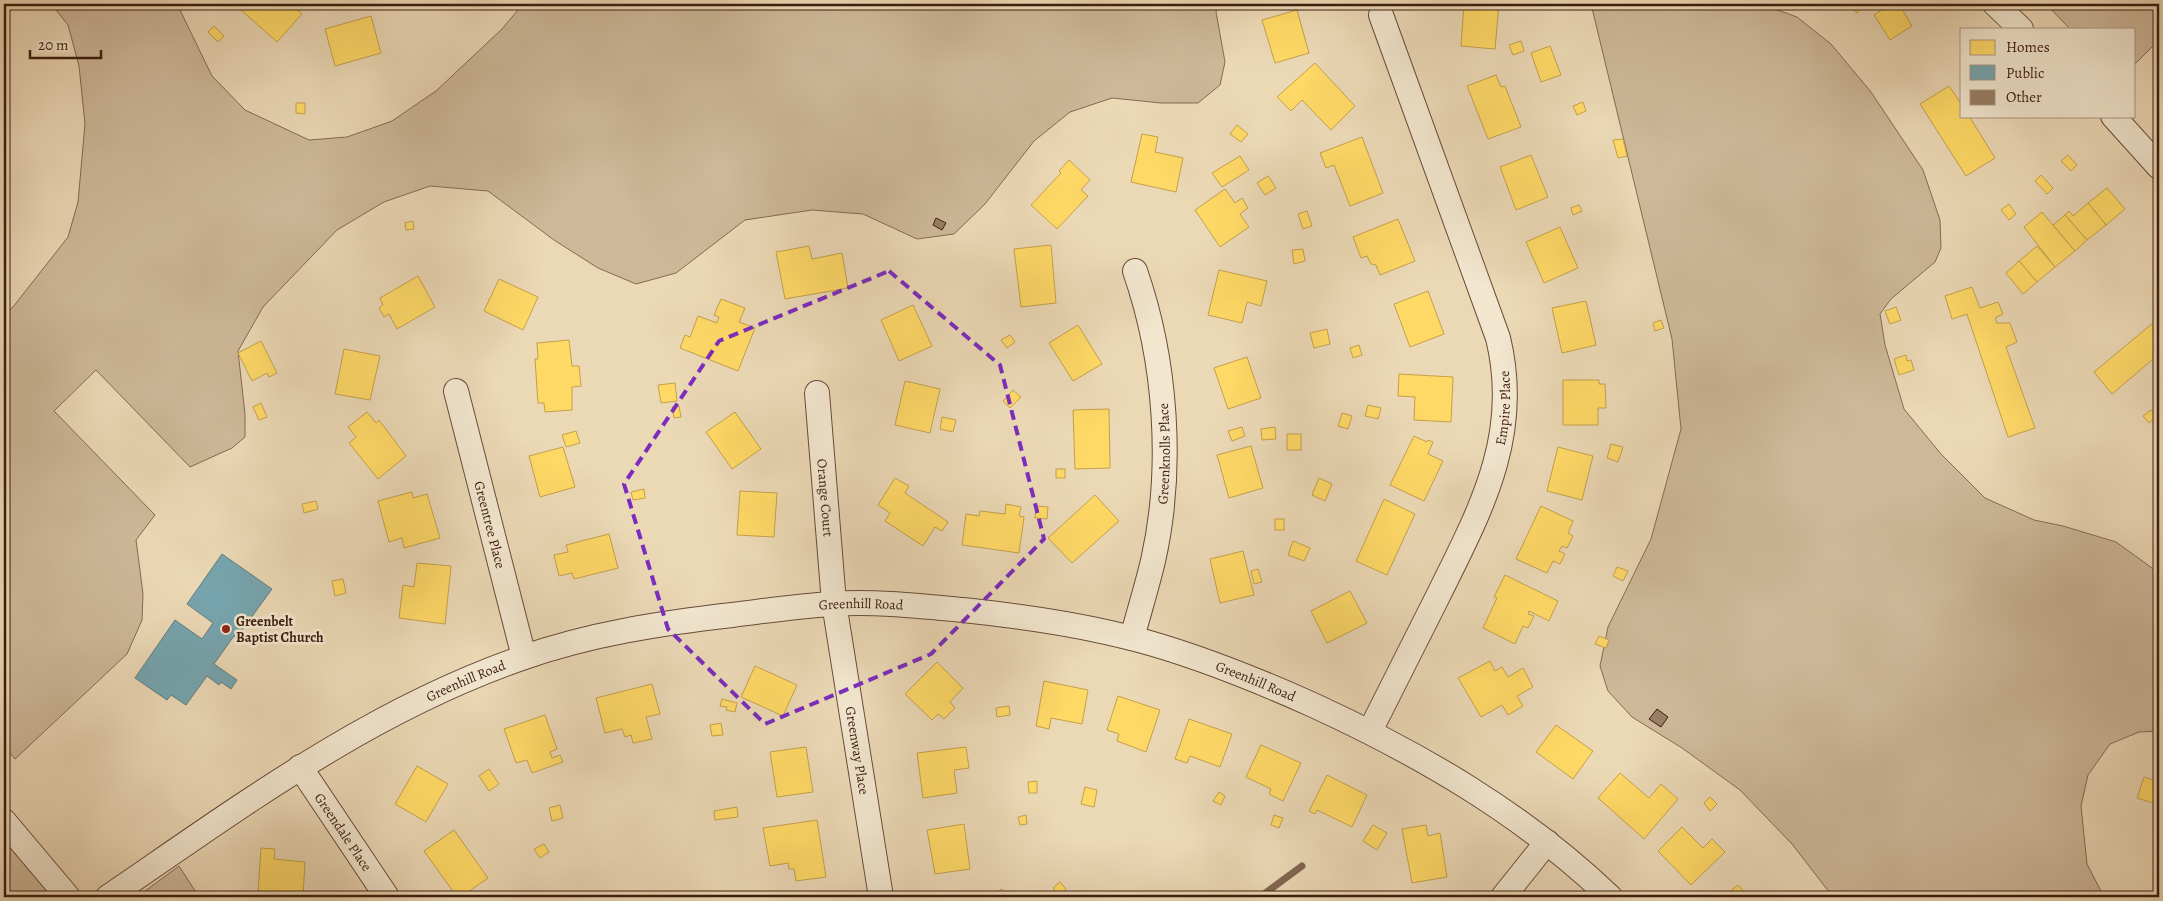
<svg xmlns="http://www.w3.org/2000/svg" width="2163" height="901" viewBox="0 0 2163 901" font-family="Alegreya,serif">
<style>
.green{fill:#cdb899;stroke:#846a54}
.homes{fill:#ffd966;stroke:#c4a04c}
.public{fill:#76a5af;stroke:#657c7f}
.lines{fill:none;stroke-linecap:round;stroke-linejoin:round}
.stream{stroke:#826651;stroke-width:7}
.building{fill:#977e65;stroke:#3c1c0f}
.minor-casing{stroke:#684b38;stroke-width:26}
.minor{stroke:#f2e6cf;stroke-width:24}
.marked{fill:none;stroke:#7b2cbf;stroke-width:4;stroke-dasharray:10 6;stroke-linejoin:round}
.poi-dot{fill:#8f2418;stroke:#f2e6cf;stroke-width:2}
.labels{text-anchor:middle;stroke-width:5;stroke-linejoin:round;paint-order:stroke}
.street-label{font-size:14px;fill:#3c1c0f;stroke:#f2e6cf}
.poi-label{font-size:14px;font-weight:bold;fill:#3c1c0f;stroke:#f2e6cf;text-anchor:start}
</style>
<rect width="100%" height="100%" fill="#ebd8b5"/>
<filter id="stains"><feTurbulence type="fractalNoise" baseFrequency=".004" numOctaves="4"/><feColorMatrix values="0 0 0 0 .2 0 0 0 0 .09 0 0 0 0 .02 0 0 0 .5 -.17"/></filter>
<radialGradient id="worn" r=".72"><stop offset=".6" stop-color="#630" stop-opacity="0"/><stop offset="1" stop-color="#630" stop-opacity=".3"/></radialGradient>
<g class="green">
<polygon points="51,4 177,4 212,76 245,110 309,140 347,137 392,121 436,91 502,29 523,4 1219,4 1216,12 1225,62 1220,85 1198,103 1161,103 1112,98 1070,112 1034,141 985,204 954,234 917,239 863,214 812,210 745,220 676,273 636,284 598,268 554,240 488,191 430,186 384,202 337,230 263,307 238,351 245,414 245,437 232,448 190,467 96,370 54,411 155,515 136,540 143,594 142,620 127,654 15,759 4,746 4,314 13,307 68,237 78,202 85,124 79,66 68,25"/>
<polygon points="1591,4 1761,4 1797,17 1831,44 1871,92 1923,170 1940,220 1941,248 1935,262 1891,299 1880,314 1885,345 1904,409 1941,454 1985,498 2034,520 2063,526 2116,542 2159,573 2159,731 2139,732 2110,744 2088,775 2081,806 2087,864 2104,897 1833,897 1792,844 1740,790 1682,748 1632,717 1608,691 1600,666 1608,627 1651,539 1681,429 1672,339"/>
<polygon points="2046,4 2159,4 2159,40 2134,65 2134,29 2070,29"/>
<polygon points="4,824 67,897 4,897"/>
<polygon points="179,866 199,897 137,897"/>
</g>
<g class="homes">
<polygon points="247,4 291,4 302,14 277,42 241,10"/>
<polygon points="1464,4 1499,4 1495,49 1461,46"/>
<polygon points="1847,4 1865,4 1857,13"/>
<polygon points="1891,4 1899,4 1912,26 1890,40 1874,15"/>
<polygon points="1297,10 1309,53 1275,63 1262,20"/>
<polygon points="371,16 381,53 335,66 325,29"/>
<polygon points="214,26 224,36 218,42 208,32"/>
<polygon points="1521,41 1524,51 1513,55 1509,45"/>
<polygon points="1550,46 1561,75 1541,82 1531,53"/>
<polygon points="1315,63 1355,106 1331,130 1302,100 1291,111 1277,97"/>
<polygon points="1496,75 1501,87 1505,86 1521,127 1488,139 1467,86"/>
<polygon points="1949,86 1962,105 1962,116 1969,116 1995,158 1966,176 1920,104"/>
<polygon points="1583,102 1586,111 1577,115 1573,106"/>
<polygon points="296,103 305,103 305,114 296,113"/>
<polygon points="1237,125 1248,134 1241,142 1230,134"/>
<polygon points="1142,134 1158,137 1155,152 1183,158 1176,192 1131,182"/>
<polygon points="1362,137 1383,193 1350,206 1334,165 1326,168 1320,153"/>
<polygon points="1623,139 1627,156 1618,158 1613,140"/>
<polygon points="1531,155 1548,197 1516,210 1500,167"/>
<polygon points="2068,155 2077,165 2071,171 2061,161"/>
<polygon points="1240,156 1249,170 1222,187 1212,173"/>
<polygon points="1069,160 1090,180 1081,190 1088,196 1057,229 1031,205 1061,173 1059,171"/>
<polygon points="2041,175 2053,188 2047,194 2035,181"/>
<polygon points="1268,176 1276,188 1265,195 1257,183"/>
<polygon points="2107,188 2125,209 2106,225 2088,203"/>
<polygon points="1225,189 1235,203 1242,198 1248,208 1240,214 1249,227 1220,247 1195,210"/>
<polygon points="2088,203 2106,225 2087,240 2065,215 2069,211 2073,216"/>
<polygon points="2009,204 2016,214 2009,220 2001,210"/>
<polygon points="1579,205 1582,211 1573,215 1571,208"/>
<polygon points="1307,211 1312,226 1303,229 1298,214"/>
<polygon points="2042,212 2075,251 2055,267 2024,227"/>
<polygon points="2065,215 2087,240 2075,251 2053,225"/>
<polygon points="1398,219 1415,261 1380,275 1376,265 1371,264 1367,256 1361,258 1353,237"/>
<polygon points="413,221 414,229 406,230 405,223"/>
<polygon points="1560,227 1578,268 1544,283 1526,242"/>
<polygon points="1051,245 1056,303 1021,307 1014,249"/>
<polygon points="809,246 812,259 842,253 848,288 785,299 776,252"/>
<polygon points="2037,246 2055,267 2037,282 2019,261"/>
<polygon points="1303,249 1305,261 1294,264 1292,250"/>
<polygon points="2019,261 2037,282 2023,294 2006,273"/>
<polygon points="1219,270 1267,281 1261,306 1247,302 1242,323 1208,315"/>
<polygon points="418,276 435,307 397,329 389,314 384,317 379,308 383,305 380,298"/>
<polygon points="499,279 538,297 523,330 484,311"/>
<polygon points="1972,287 1980,308 1998,302 2003,314 1995,318 1997,323 2010,323 2017,342 2006,347 2035,428 2008,437 1967,314 1952,319 1945,296"/>
<polygon points="1428,291 1444,334 1410,347 1394,304"/>
<polygon points="721,299 745,308 739,322 755,328 738,371 680,348 685,335 690,337 698,316 717,323 719,317 714,315"/>
<polygon points="1586,301 1596,345 1562,353 1552,308"/>
<polygon points="913,305 932,346 899,361 881,320"/>
<polygon points="1896,307 1901,320 1890,324 1885,311"/>
<polygon points="2159,318 2159,354 2112,394 2094,372"/>
<polygon points="1661,320 1664,328 1655,331 1653,323"/>
<polygon points="1078,325 1102,364 1073,381 1049,343"/>
<polygon points="1327,329 1330,344 1314,348 1310,333"/>
<polygon points="1010,335 1015,342 1007,348 1001,340"/>
<polygon points="569,340 572,366 579,366 581,386 572,387 572,410 545,412 544,403 538,403 535,359 538,359 537,343"/>
<polygon points="261,341 277,373 269,377 267,373 252,381 238,353"/>
<polygon points="1359,345 1362,355 1353,358 1350,348"/>
<polygon points="344,349 380,356 370,400 335,394"/>
<polygon points="1906,355 1907,361 1911,360 1914,370 1899,375 1894,359"/>
<polygon points="1247,357 1261,398 1228,409 1214,368"/>
<polygon points="1399,374 1453,377 1451,422 1414,420 1415,397 1398,396"/>
<polygon points="1563,380 1599,380 1599,384 1605,384 1606,408 1598,408 1598,425 1563,425"/>
<polygon points="905,381 940,389 930,433 895,425"/>
<polygon points="675,383 677,401 661,403 658,385"/>
<polygon points="1013,390 1021,397 1010,408 1003,401"/>
<polygon points="261,403 267,417 259,420 253,407"/>
<polygon points="1368,405 1381,408 1378,419 1365,416"/>
<polygon points="679,406 681,417 674,418 672,407"/>
<polygon points="1109,409 1110,468 1075,469 1073,410"/>
<polygon points="2151,410 2156,417 2149,423 2143,416"/>
<polygon points="367,412 376,423 379,420 406,456 378,479 349,443 356,437 348,427"/>
<polygon points="735,412 761,449 732,469 706,432"/>
<polygon points="1342,413 1352,416 1348,429 1338,426"/>
<polygon points="942,417 956,420 953,432 940,429"/>
<polygon points="1242,427 1245,436 1232,441 1228,431"/>
<polygon points="1275,427 1276,439 1262,440 1261,429"/>
<polygon points="576,431 580,443 566,447 562,435"/>
<rect x="1287" y="434" width="14" height="16"/>
<polygon points="1414,436 1427,442 1428,440 1433,442 1428,454 1443,461 1424,501 1390,485"/>
<polygon points="1611,444 1623,447 1618,462 1607,458"/>
<polygon points="1251,446 1263,488 1229,498 1217,455"/>
<polygon points="563,447 575,487 540,497 529,456"/>
<polygon points="1558,447 1593,456 1582,500 1547,491"/>
<rect x="1056" y="469" width="9" height="9"/>
<polygon points="895,478 909,486 905,493 948,522 942,531 935,527 923,546 885,521 890,513 878,505"/>
<polygon points="1319,478 1332,484 1325,501 1312,495"/>
<polygon points="644,489 645,498 633,500 631,492"/>
<polygon points="740,491 777,493 774,537 737,535"/>
<polygon points="412,492 413,498 427,494 440,538 404,548 402,538 389,542 378,501"/>
<polygon points="1095,495 1119,521 1072,563 1048,538"/>
<polygon points="1384,499 1415,514 1387,575 1356,561"/>
<polygon points="316,501 318,509 304,513 302,504"/>
<polygon points="1006,504 1021,507 1019,516 1024,517 1019,553 962,545 966,514 979,516 980,511 1005,514"/>
<polygon points="1036,506 1048,507 1047,519 1035,518"/>
<polygon points="1541,506 1573,521 1568,533 1573,536 1567,548 1562,546 1559,551 1565,554 1560,564 1553,561 1547,573 1516,559"/>
<rect x="1275" y="519" width="9" height="11"/>
<polygon points="609,534 618,568 574,579 572,573 559,576 554,555 568,552 566,545"/>
<polygon points="1293,541 1310,548 1304,561 1288,555"/>
<polygon points="1243,551 1254,595 1220,603 1210,559"/>
<polygon points="417,563 451,566 445,624 399,618 403,585 414,587"/>
<polygon points="1617,567 1628,571 1623,581 1613,576"/>
<polygon points="1258,569 1262,582 1254,584 1251,571"/>
<polygon points="1505,575 1558,601 1549,621 1529,611 1528,614 1534,616 1528,628 1523,626 1515,644 1483,628 1497,598 1494,597"/>
<polygon points="343,579 346,593 335,596 332,581"/>
<polygon points="1350,591 1367,623 1327,643 1311,611"/>
<polygon points="1599,636 1609,640 1606,648 1595,644"/>
<polygon points="1490,661 1495,671 1502,667 1508,677 1523,668 1533,687 1517,696 1523,706 1508,715 1502,705 1481,717 1458,678"/>
<polygon points="937,662 963,688 950,702 955,708 944,719 938,714 932,720 905,694"/>
<polygon points="755,666 797,685 783,716 741,697"/>
<polygon points="1044,681 1088,690 1082,724 1051,718 1049,729 1036,726"/>
<polygon points="652,684 660,714 646,717 652,739 633,743 631,735 625,737 622,729 605,733 596,698"/>
<polygon points="1118,696 1160,710 1146,752 1117,741 1119,734 1107,730"/>
<polygon points="722,699 737,703 735,712 726,710 727,707 720,706"/>
<polygon points="1009,706 1010,715 997,717 996,708"/>
<polygon points="545,715 557,749 550,752 552,758 560,755 563,762 532,773 527,760 516,763 504,729"/>
<polygon points="1189,719 1232,734 1220,767 1190,756 1187,763 1175,759"/>
<polygon points="721,723 723,735 712,736 710,725"/>
<polygon points="1556,725 1593,751 1573,779 1536,752"/>
<polygon points="1261,745 1301,763 1283,801 1269,794 1271,789 1246,777"/>
<polygon points="806,747 813,792 777,797 770,752"/>
<polygon points="966,747 969,768 954,770 957,793 923,798 917,753"/>
<polygon points="417,766 448,784 426,822 395,804"/>
<polygon points="489,769 499,784 489,791 479,776"/>
<polygon points="1620,773 1649,798 1661,784 1678,799 1644,839 1598,798"/>
<polygon points="1327,775 1367,795 1352,827 1317,810 1315,814 1309,811"/>
<polygon points="2144,777 2159,782 2159,805 2137,798"/>
<polygon points="1037,781 1037,793 1029,793 1028,782"/>
<polygon points="1085,787 1097,790 1094,807 1081,804"/>
<polygon points="1219,792 1225,796 1221,805 1213,801"/>
<polygon points="1710,797 1717,804 1710,811 1704,803"/>
<polygon points="560,805 563,818 552,821 549,808"/>
<polygon points="737,807 738,817 715,820 714,811"/>
<polygon points="1026,815 1027,824 1020,825 1018,817"/>
<polygon points="1274,815 1283,818 1279,828 1271,825"/>
<polygon points="817,820 826,877 796,881 794,869 789,869 788,863 770,866 763,828"/>
<polygon points="964,824 970,869 935,874 927,830"/>
<polygon points="1373,825 1387,833 1377,850 1363,841"/>
<polygon points="1426,825 1428,836 1440,833 1447,877 1412,883 1402,829"/>
<polygon points="1682,827 1703,848 1712,839 1725,852 1691,885 1658,851"/>
<polygon points="454,830 488,878 461,897 457,897 424,851"/>
<polygon points="544,844 549,852 540,858 534,849"/>
<polygon points="261,848 275,849 274,859 305,862 303,897 258,894"/>
<polygon points="1060,882 1066,889 1059,895 1053,888"/>
<polygon points="1738,885 1749,897 1723,897"/>
<polygon points="1002,889 1007,897 989,897"/>
</g>
<polygon class="public" points="222,554 272,589 237,637 234,636 214,664 237,680 231,689 221,682 219,685 207,676 186,705 171,695 167,700 135,678 175,620 202,639 213,623 187,604"/>
<g class="lines">
<polyline class="stream" points="1260,897 1302,866"/>
</g>
<g class="building">
<polygon points="936,218 946,223 942,230 933,225"/>
<polygon points="1657,709 1668,717 1661,727 1649,719"/>
</g>
<g class="lines">
<defs>
<g id="minor">
<polyline points="1995,4 2021,29"/>
<polyline points="2113,116 2159,167"/>
<path id="s1" d="M456,391L524,657"/>
<path id="s2" d="M817,393L834,603L881,897"/>
<path id="s3" d="M1132,638C1139,612 1147,586 1153,561C1174,468 1166,360 1135,271"/>
<path id="s4" d="M1370,731C1393,686 1415,641 1438,596C1480,511 1522,436 1498,338L1381,15"/>
<path id="s5" d="M300,767L387,897"/>
<polyline points="4,821 68,897"/>
<path id="s6" d="M108,897C240,807 369,711 522,658C589,634 662,623 732,615C765,611 798,606 831,604C875,601 920,606 963,610C1021,616 1079,624 1135,639C1196,655 1255,679 1313,705C1422,755 1523,814 1610,897"/>
<polyline points="1503,897 1547,842"/>
</g>
</defs>
<use href="#minor" class="minor-casing"/>
<use href="#minor" class="minor"/>
</g>
<path class="marked" d="M889,271L1000,365L1044,539L931,654L765,724L668,629L624,484L719,341Z"/>
<circle class="poi-dot" cx="226" cy="629" r="5"/>
<g class="labels">
<g class="street-label">
<text dy="5" stroke="none"><textPath href="#s4" startOffset="352">Empire Place</textPath></text>
<text dy="5" stroke="none"><textPath href="#s3" startOffset="188">Greenknolls Place</textPath></text>
<text dy="5" stroke="none"><textPath href="#s2" startOffset="105">Orange Court</textPath></text>
<text dy="5" stroke="none"><textPath href="#s1" startOffset="138">Greentree Place</textPath></text>
<text dy="5" stroke="none"><textPath href="#s6" startOffset="824">Greenhill Road</textPath></text>
<text dy="5" stroke="none"><textPath href="#s6" startOffset="419">Greenhill Road</textPath></text>
<text dy="5" stroke="none"><textPath href="#s6" startOffset="1229">Greenhill Road</textPath></text>
<text dy="5" stroke="none"><textPath href="#s2" startOffset="360">Greenway Place</textPath></text>
<text dy="5" stroke="none"><textPath href="#s5" startOffset="78">Greendale Place</textPath></text>
</g>
<g class="poi-label">
<text x="236" y="626">Greenbelt<tspan x="236" dy="16">Baptist Church</tspan></text>
</g>
</g>
<rect width="2163" height="901" fill="none" stroke="#ebd8b5" stroke-width="20"/>
<rect x="5" y="5" width="2153" height="891" fill="none" stroke="#3c1c0f" stroke-width="2.5"/>
<rect x="10" y="10" width="2143" height="881" fill="none" stroke="#3c1c0f"/>
<rect x="1960" y="28" width="175" height="90" fill="#f2e6cf" stroke="#a99582"/>
<rect x="1970" y="40" width="25" height="15" fill="#ffd966" stroke="#a99582"/>
<text x="2006" y="52" font-size="15" fill="#3c1c0f">Homes</text>
<rect x="1970" y="65" width="25" height="15" fill="#76a5af" stroke="#a99582"/>
<text x="2006" y="78" font-size="15" fill="#3c1c0f">Public</text>
<rect x="1970" y="90" width="25" height="15" fill="#977e65" stroke="#a99582"/>
<text x="2006" y="102" font-size="15" fill="#3c1c0f">Other</text>
<path d="M30 50v8h71v-8" fill="none" stroke="#3c1c0f" stroke-width="2.5"/>
<text x="38" y="50" font-size="15" fill="#3c1c0f" stroke="#f2e6cf" stroke-width="4" paint-order="stroke">20 m</text>
<rect width="100%" height="100%" filter="url(#stains)"/>
<rect width="100%" height="100%" fill="url(#worn)"/>
</svg>
